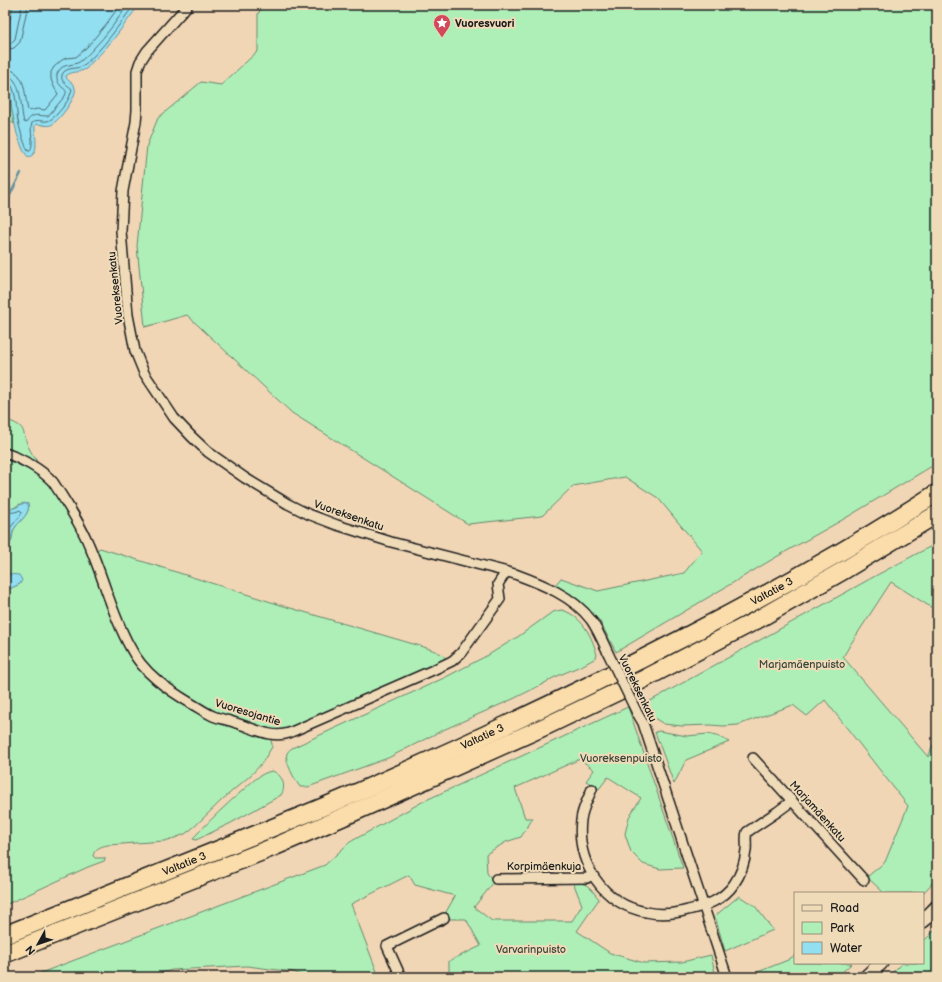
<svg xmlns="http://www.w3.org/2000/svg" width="942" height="982" viewBox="0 0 942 982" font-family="'Balsamiq Sans',sans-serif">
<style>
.green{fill:#aeefb8;stroke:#65866a}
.water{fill:#92dff1;stroke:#63919c}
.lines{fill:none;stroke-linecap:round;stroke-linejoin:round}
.shore{stroke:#4b6a71;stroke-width:1}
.stream{stroke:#63919c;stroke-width:2.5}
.street-casing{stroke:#1c1c1c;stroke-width:12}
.secondary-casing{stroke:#1c1c1c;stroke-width:16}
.highway-casing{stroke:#1c1c1c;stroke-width:20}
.street{stroke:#f0dbb9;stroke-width:9}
.secondary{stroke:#f0dbb9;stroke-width:13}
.highway{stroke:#fbddab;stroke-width:17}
.street-bridge-casing{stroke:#1c1c1c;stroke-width:12;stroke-linecap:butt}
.street-bridge{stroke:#f0dbb9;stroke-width:9}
.labels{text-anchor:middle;stroke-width:4;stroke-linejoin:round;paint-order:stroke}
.poi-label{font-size:11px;font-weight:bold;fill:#1c1c1c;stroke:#f0dbb9;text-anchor:start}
.street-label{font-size:11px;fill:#1c1c1c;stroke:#f0dbb9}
.park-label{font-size:11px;fill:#39463b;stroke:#f0dbb9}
</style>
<rect width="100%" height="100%" fill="#f1d6b6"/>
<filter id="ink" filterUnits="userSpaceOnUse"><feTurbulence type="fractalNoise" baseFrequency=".025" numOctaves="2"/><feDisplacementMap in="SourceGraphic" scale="8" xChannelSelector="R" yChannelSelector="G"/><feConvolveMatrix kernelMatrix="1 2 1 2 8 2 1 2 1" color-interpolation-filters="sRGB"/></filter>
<g filter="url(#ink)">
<g class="green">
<polygon points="5,5 13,5 5,44"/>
<polygon points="263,5 937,5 937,463 844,519 778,556 616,652 599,620 577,601 555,585 561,578 598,591 684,573 702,551 658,498 625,477 573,486 542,516 468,524 292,413 187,315 145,327 137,246 147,145 158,118 201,82 221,85 258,51 258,14"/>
<polygon points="5,79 10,93 14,124 5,116"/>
<path d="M5,419C29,428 20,429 29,448C31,453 35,457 37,462L36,463L5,451Z"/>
<path d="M5,459L28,469L38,475L51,486L83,538L123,638L170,693L270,738L272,744V747L262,763L252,774L223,799L194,827L185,834L172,839L164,841L108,845C101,846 94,849 93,856L95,858H105V860L104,861L88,867L5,905V591L20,584C16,581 12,578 9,574C3,566 10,554 9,545C13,540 12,535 14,529C19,521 31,514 28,504H20L12,509L5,506Z"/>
<polygon points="937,543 937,611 891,582 850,645 843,657 928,757 937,736 937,878 923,893 884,893 867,877 885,862 908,806 825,700 807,716 793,705 738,725 724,726 710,725 682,726 664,724 649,715 643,705 877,575"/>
<path d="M100,548L287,607L427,648C434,651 444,653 446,660L288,729L276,730L269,729L218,715L175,690L146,667L128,638L96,551Z"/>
<path d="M562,610C582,616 592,636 597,655L594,659L585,664L553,678L543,684L513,699L443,730L388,758L308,787H300C295,780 284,761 287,753C288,751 291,749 292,748L446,677L490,654L519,636L551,613L556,611Z"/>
<path d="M628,707L683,868L660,869L643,864L631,852L625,834L629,817L641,798L608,777L599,789L586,781L594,770L580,759L515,788L525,818H533L521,837L506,842L486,854L487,873L494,882L474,907L492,921H572L582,905L573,882C589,883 590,888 599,899L577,931L610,953L644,963L682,962L711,955L715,973L708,977H449V961L481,946L466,919H450L446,912L455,896L415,885L409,875L351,904L379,977H304L294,972L247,966L172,970L146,977H30L325,865L350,842L424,801Z"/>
<polygon points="659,731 687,736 708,734 720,737 729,742 686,760 674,784 655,732"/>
<path d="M272,771C282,774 287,786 281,795L231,823L198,839L196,840L193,839L194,837L197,834C211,819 226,805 242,791C251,783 260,773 272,771Z"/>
<polygon points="739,896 755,906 773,930 725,951 718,927 715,916"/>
<polygon points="937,928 937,977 888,977 902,963 923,963 923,942"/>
<polygon points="795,955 795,963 852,963 837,977 745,977 788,960"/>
</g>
<g class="water">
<path d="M13,5H139C124,25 110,46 92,62C90,64 88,67 86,69C79,73 71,71 66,76C67,82 74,82 75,88C78,96 59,121 51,125C46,127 40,123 35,125C34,134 41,155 28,157L23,150L17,134L12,111L10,93L5,79V44Z"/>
<path d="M24,503L28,504C31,514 19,521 14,529C11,535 13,539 9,545C11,556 4,562 9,574L19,575L22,580L20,584L5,591V506C15,511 15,507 24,503Z"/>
</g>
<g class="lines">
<g class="shore">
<polyline points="5,44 11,43 15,39 22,5"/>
<polyline points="5,50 14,48 20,42 28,5"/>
<path d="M5,69C27,70 24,95 28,110L29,111L37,109L45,110L58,94L53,85L51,79V72L54,67L62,60L66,58L76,57L87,47L107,23L120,5"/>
<path d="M5,75C23,76 20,110 24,122L26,123C33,112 37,116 48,116L65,96C66,93 67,92 65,90C65,89 64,89 63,88C58,84 55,77 58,72C63,62 75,67 82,60C86,56 90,53 93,49C106,36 117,20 128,5"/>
<path d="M5,80C8,80 9,80 10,83C17,92 16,110 18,121C20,130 23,140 27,149L28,151H30C35,142 29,132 32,123C39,118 40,122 47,121C53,121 66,104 69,98C70,96 71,92 72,89C68,85 60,82 62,75C65,66 78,70 84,65C104,48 118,26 134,5"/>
<path d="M5,510C11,513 14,513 20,510L22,512L20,516L10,528L8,539L5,544V552"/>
</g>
<g class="stream">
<polyline points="5,205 21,173"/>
<polyline points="5,443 6,450"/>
<polyline points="5,495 6,460"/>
</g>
<defs>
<g id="street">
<path d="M188,5L147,51L140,62L137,71V110L136,122L123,191L121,231L128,315L135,351L144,373L174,418L192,437L208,452L245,478L288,504L308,514L337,525L391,542L515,574C542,584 573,596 591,620C598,630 603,642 608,653"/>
<path d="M5,453C21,458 41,469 53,482C66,502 80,523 89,545C104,579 112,615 130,647C143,673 167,689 192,704C199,708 206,713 213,716C220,719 229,720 236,723C253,728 272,739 289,733L433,670L452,661L461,653L500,599L498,584L506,572"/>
<polyline points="637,713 643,723 727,977"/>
<polyline points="753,758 864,880"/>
<path d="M592,789C588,799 582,809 581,820C576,863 603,904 646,912C660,915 674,914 688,910C706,906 723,900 734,884C741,874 745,862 746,850C747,844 745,837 747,832L777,812L792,801"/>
<polyline points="496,879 587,878 592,875"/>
<polyline points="401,977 387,946 444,918"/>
</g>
<g id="secondary">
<polyline points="923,921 937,907"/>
<polyline points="866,977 881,963"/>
</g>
<g id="highway">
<path id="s1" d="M5,935C117,890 230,846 342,799C458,749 573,695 685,637C771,593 856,545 937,493"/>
<polyline points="5,954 276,846 352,813 546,726 642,680 755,621 846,569 937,514"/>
</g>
</defs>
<use href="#street" class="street-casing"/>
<use href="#secondary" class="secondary-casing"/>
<use href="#highway" class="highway-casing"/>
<use href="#street" class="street"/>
<use href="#secondary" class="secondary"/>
<use href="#highway" class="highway"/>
<defs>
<polyline id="street-bridge" points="608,653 637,713"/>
</defs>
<use href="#street-bridge" class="street-bridge-casing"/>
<use href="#street-bridge" class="street-bridge"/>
</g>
</g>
<defs>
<symbol id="sight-pin" viewBox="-11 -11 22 30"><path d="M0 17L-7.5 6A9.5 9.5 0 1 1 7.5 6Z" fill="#d1495b" stroke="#f0dbb9"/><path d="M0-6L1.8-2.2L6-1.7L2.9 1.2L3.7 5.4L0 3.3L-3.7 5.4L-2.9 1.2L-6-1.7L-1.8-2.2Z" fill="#fff"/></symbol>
</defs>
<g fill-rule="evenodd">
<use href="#sight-pin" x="432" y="13" width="20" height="27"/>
</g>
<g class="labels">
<g class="poi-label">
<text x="455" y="27">Vuoresvuori</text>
</g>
<g class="street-label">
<text transform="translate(115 288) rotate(-96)" y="4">Vuoreksenkatu</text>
<text transform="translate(349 515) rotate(19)" y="4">Vuoreksenkatu</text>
<text dy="4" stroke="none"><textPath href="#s1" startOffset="841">Valtatie 3</textPath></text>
<text transform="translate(638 688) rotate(64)" y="4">Vuoreksenkatu</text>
<text transform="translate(248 712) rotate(17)" y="4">Vuoresojantie</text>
<text dy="4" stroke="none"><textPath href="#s1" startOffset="517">Valtatie 3</textPath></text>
<text transform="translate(818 811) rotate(48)" y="4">Marjamäenkatu</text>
<text dy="4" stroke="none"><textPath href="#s1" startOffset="193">Valtatie 3</textPath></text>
<text x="544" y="870">Korpimäenkuja</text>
</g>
<g class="park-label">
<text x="802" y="668">Marjamäenpuisto</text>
<text x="621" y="762">Vuoreksenpuisto</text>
<text x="531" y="953">Varvarinpuisto</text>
</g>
</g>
<rect width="942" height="982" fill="none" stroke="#f0dbb9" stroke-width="20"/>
<rect x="10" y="10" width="922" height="962" fill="none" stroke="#1c1c1c" stroke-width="1.5" filter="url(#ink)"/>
<rect x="794" y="892" width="130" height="72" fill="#f0dbb9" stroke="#9b8f7a"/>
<rect x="802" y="905" width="20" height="6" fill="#f0dbb9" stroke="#9b8f7a"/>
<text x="830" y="912" font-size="12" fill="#1c1c1c">Road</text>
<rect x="802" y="922" width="20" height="12" fill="#aeefb8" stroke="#9b8f7a"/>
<text x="830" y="932" font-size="12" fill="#1c1c1c">Park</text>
<rect x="802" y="942" width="20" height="12" fill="#92dff1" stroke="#9b8f7a"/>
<text x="830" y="952" font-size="12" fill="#1c1c1c">Water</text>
<g transform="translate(38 944) rotate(230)" stroke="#f0dbb9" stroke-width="3" paint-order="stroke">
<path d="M0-3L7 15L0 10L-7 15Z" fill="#1c1c1c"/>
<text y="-6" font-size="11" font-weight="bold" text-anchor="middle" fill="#1c1c1c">N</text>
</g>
</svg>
